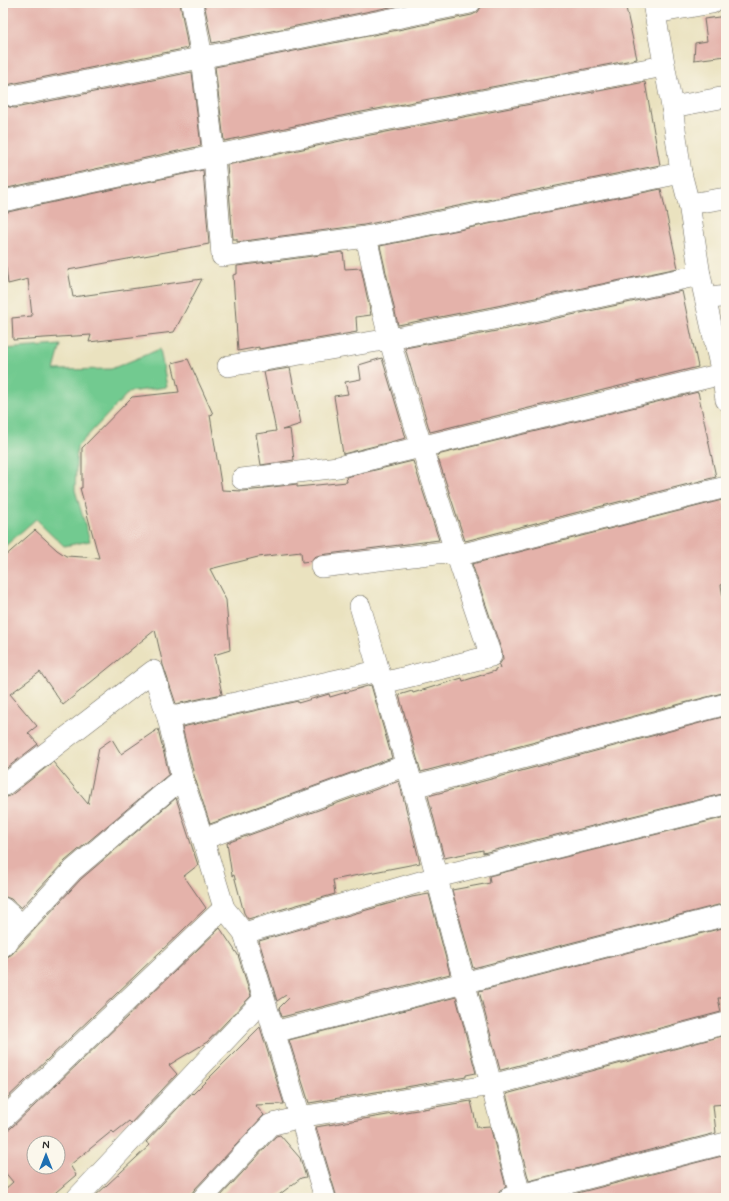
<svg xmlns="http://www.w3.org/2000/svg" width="729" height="1201" viewBox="0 0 729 1201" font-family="Mynerve,sans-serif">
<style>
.green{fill:#72ca90;stroke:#4e7a5e}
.building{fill:#e4b2aa;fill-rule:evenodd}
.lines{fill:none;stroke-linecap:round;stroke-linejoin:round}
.street-casing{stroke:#6e6b5f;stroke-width:22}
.street{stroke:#fff;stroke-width:21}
</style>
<rect width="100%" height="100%" fill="#fbf7ec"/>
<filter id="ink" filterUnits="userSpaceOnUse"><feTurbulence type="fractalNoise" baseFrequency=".025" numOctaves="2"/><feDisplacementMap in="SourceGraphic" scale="8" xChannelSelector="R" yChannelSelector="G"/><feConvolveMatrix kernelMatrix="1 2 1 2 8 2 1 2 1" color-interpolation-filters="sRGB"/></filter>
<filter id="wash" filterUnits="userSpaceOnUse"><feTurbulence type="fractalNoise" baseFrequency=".012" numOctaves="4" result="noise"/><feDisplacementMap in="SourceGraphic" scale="16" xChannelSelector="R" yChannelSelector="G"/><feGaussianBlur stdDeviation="0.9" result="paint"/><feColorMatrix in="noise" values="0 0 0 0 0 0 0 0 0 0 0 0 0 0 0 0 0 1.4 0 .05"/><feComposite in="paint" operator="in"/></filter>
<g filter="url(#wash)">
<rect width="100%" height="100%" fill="#eae2bf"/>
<polygon class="green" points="61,345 54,370 111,369 160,349 167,387 129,392 77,447 75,490 90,541 64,546 36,519 3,548 3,349"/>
<g id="blocks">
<g class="building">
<polygon points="3,3 180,3 188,48 11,84 5,87 3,90"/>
<polygon points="204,3 410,3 212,43"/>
<polygon points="502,3 625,3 637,59 346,115 224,141 215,67 472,15 478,12 481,7"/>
<polygon points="726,16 726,56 694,60 695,43 707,41 704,19"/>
<polygon points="192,72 201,146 3,189 3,102 9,107 15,108"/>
<polygon points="645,82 660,165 364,225 237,242 237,239 233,239 227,165 350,139"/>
<polygon points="203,170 209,244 68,270 73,297 202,279 174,332 89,342 91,335 13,340 12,318 32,316 28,279 8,284 6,268 3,268 3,213"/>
<polygon points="661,189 678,268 497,306 398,325 380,246"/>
<polygon points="343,252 345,269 361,268 371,315 356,317 357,332 259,349 259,347 238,351 233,275 237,274 237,266"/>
<polygon points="682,291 698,367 430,432 405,348 502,330"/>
<polygon points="382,358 406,438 343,454 334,396 348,394 345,382 361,379 359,365"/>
<polygon points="188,359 213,414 210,415 222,490 243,491 264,489 264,488 297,484 297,487 347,482 346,477 413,461 439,540 320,555 314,557 311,561 302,562 301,552 258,557 210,569 226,600 230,650 214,655 222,694 176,704 163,665 155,630 63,705 40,672 10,694 37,726 28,733 38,744 3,771 3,558 35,530 57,550 66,556 99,558 80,488 82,488 82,448 132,397 179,392 172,363"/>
<polygon points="290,368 301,424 282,430 290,429 294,460 261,465 256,434 276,431 264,372"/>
<polygon points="698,392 716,477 465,541 437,455"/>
<polygon points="722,500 726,508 726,583 721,585 726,615 726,692 421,772 399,695 412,691 413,693 462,678 463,681 495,671 495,669 500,668 499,665 503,659 502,652 472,564"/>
<polygon points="371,685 392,758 210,824 194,775 182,727 298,701 298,703 329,694 330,697"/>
<polygon points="726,716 726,793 483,853 483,850 444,858 428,796"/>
<polygon points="158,729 169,774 65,861 21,908 11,899 3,896 3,798 10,796 53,762 88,804 99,748 112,739 121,754"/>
<polygon points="399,781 420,863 333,880 335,894 248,919 244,913 234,875 232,876 227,843"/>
<polygon points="176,798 198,865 184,876 206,908 3,1102 3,958 7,957 12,954 81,879"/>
<polygon points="726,817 726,903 473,968 452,890 490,883 489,876"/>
<polygon points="429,894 450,974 282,1017 279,1008 289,998 286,995 277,1001 259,941 412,897"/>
<polygon points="726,927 726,998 718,998 721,1012 501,1070 500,1070 479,991"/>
<path d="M220,928L238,955L251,996L207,1042L169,1065L177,1074L131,1123L129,1121L114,1133L112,1131L70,1165L76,1175L49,1198H3V1191L13,1182L3,1170V1131H6L11,1128ZM34,1143H58V1167H34Z"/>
<polygon points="456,997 476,1073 466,1075 466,1077 309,1103 289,1040"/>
<polygon points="260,1027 284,1104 255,1105 264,1115 194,1190 191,1195 191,1198 93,1198 150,1145 146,1142 192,1093 193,1094"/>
<polygon points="726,1035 726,1104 713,1105 716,1133 529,1181 506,1094"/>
<polygon points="471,1101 477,1127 490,1126 506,1187 500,1190 498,1194 497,1198 337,1198 316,1127"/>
<polygon points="280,1135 300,1158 306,1177 301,1178 275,1198 219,1198 276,1136"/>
<polygon points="726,1155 726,1197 558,1198"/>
</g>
</g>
</g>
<g filter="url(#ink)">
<use href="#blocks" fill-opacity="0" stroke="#6e6b5f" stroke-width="1"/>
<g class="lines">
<defs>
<g id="street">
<polyline points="192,3 202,58 214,156 222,256 366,237 681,173"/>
<polyline points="653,3 672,107 681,173 689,204 700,275 722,374 726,400"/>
<polyline points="655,13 712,3"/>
<polyline points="13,96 470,3"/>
<polyline points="672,107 726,97"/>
<polyline points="3,201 348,127 664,66"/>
<polyline points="689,204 726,198"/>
<path d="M366,237C374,271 381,307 390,341C420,447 455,552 491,656L383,683"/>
<polyline points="706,299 726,296"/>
<polyline points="228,366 390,339 499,318 700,275"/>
<polyline points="242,479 338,467 722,374"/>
<polyline points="321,567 445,552 456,556 726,487"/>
<polyline points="360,606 413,787 521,1198"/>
<polyline points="168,718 378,671"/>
<polyline points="3,786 153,671 168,718 182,778 203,839 224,908 244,933 325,1198"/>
<polyline points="413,787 726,704"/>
<polyline points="203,839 407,765"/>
<polyline points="3,908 22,925"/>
<polyline points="244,933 437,877 726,805"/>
<polyline points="3,946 73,870 182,778"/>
<polyline points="274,1032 726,915"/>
<polyline points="3,1119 224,908"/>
<polyline points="77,1198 264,999"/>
<polyline points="203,1198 270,1125 300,1117 492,1085 726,1023"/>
<polyline points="509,1198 726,1143"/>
</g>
</defs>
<use href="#street" class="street-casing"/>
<use href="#street" class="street"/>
</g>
</g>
<rect width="729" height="1201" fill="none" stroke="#fbf7ec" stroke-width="16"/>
<g transform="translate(46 1155)"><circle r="19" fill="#fbf7ec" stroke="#a8a59f"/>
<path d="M0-3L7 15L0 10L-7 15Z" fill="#1f6fb2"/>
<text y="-6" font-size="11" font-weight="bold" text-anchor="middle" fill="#2b2b2b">N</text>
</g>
</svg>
